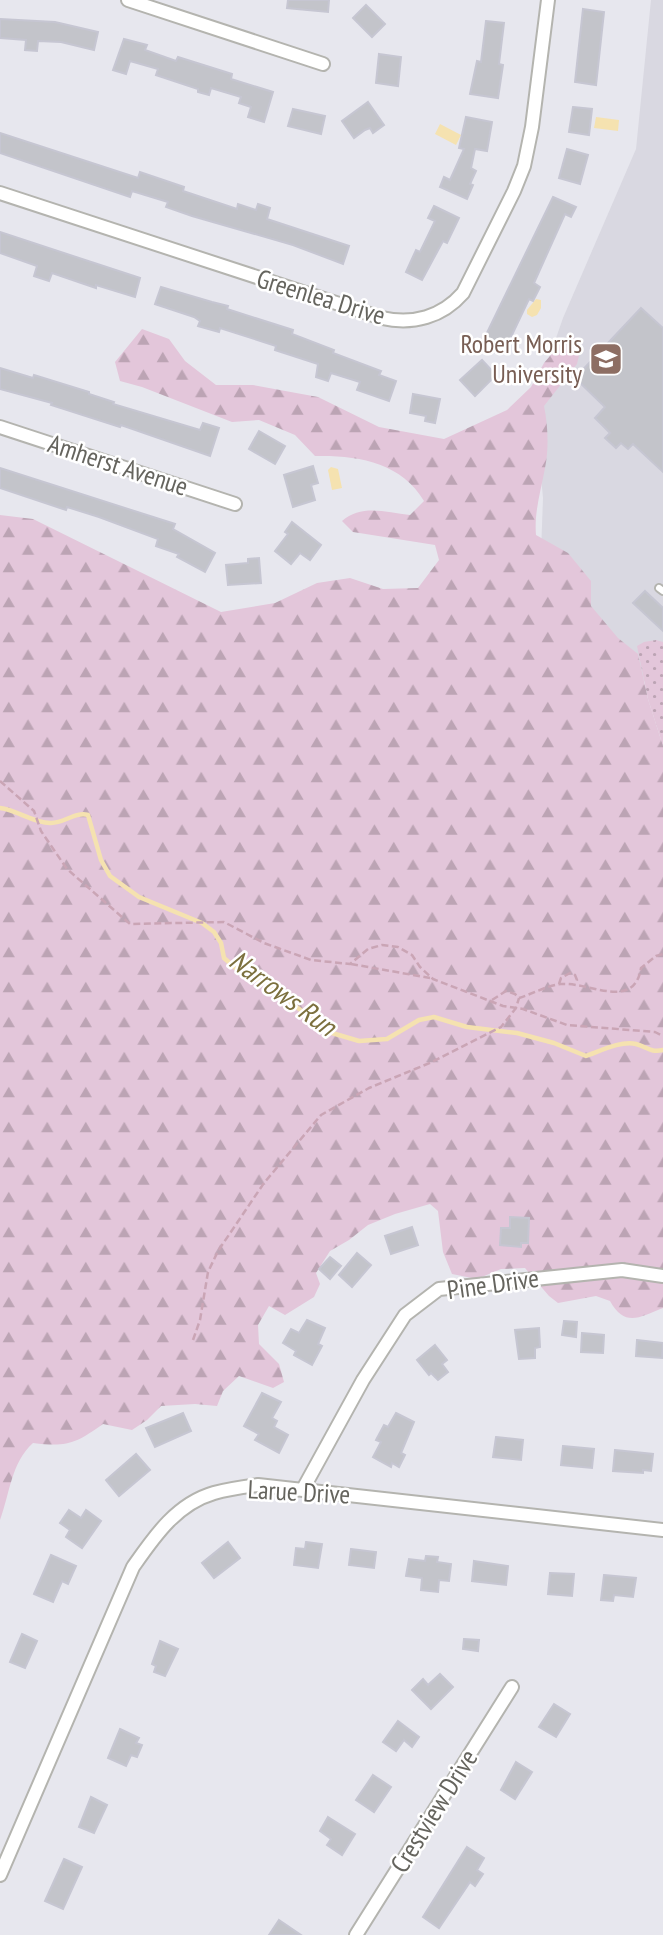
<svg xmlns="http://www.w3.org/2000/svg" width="663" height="1935" viewBox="0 0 663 1935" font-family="'PT Sans Narrow',sans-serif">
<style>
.education{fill:#d9d8e1}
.grass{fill:url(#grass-dots)}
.forest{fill:url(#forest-firs)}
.water{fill:#f5e2b0}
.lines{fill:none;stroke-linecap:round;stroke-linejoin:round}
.stream{stroke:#f5e2b0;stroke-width:4.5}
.building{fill:#c3c4ca;stroke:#c6c6d2;stroke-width:2}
.lane-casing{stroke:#b4b4af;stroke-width:10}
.street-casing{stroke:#b4b4af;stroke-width:16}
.path{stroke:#caa5b5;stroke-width:2.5;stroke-dasharray:7 3.5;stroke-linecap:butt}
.lane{stroke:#fff;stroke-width:6}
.street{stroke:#fff;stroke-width:12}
.labels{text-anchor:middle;stroke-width:5;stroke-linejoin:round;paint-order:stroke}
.street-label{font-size:26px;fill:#65645e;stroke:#fff}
.education-label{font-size:26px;fill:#785e54;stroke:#fff;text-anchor:end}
.water-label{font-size:28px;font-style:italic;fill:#7c703e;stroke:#fff}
</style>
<defs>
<pattern id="grass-dots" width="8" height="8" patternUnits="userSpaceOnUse" patternTransform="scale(1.75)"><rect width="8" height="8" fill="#e3c6da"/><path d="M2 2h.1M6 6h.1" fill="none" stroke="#bca4b4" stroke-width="1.8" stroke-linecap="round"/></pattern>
<pattern id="forest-firs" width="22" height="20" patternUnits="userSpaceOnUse" patternTransform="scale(1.75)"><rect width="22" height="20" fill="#e3c6da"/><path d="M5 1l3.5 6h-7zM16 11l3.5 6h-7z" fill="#bca4b4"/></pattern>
</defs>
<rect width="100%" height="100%" fill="#e7e7ee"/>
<polygon class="education" points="651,0 663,0 663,699 540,580 543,498 534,401 563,318 636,149"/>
<polygon class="grass" points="656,640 663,642 663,746 648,699 637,646 644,642"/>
<path class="forest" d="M142,329L169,339L185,361L216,385H253L318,397L379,427L444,439L507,410L531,387L544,363L566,337L576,338L582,343L577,364L544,406C548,425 549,449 545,468C541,490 534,512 536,535L568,553L591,581V606L618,638L638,654L648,699L663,746V1308C640,1317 625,1328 610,1301L596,1296L558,1303L549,1296L525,1268L501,1269L477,1279L452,1274L443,1252L438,1211L430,1204L395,1214L368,1225L349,1240L330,1251L316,1273L320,1284L314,1297L285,1315L269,1306L258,1325L259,1344L279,1364L284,1382L273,1388L239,1376L223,1391L217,1406L195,1404L161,1406L147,1420L132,1430L103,1424C75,1444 67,1447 33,1443C11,1463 10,1493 0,1520V515L33,519L221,612L275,603L317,583L350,578L383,589L418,588L439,560L435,545L353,532L342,521C361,504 386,512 410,515L424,501C401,462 357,455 315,456L295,435L259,420L232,422L142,387L120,381L115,362Z"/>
<g class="water">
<polygon points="596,117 619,120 618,131 594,128"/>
<polygon points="440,124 461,135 456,145 435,134"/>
<polygon points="536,299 541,300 541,308 537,315 532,317 527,314 527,310"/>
<polygon points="331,467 338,469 342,488 332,490 328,470"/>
</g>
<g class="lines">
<path class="stream" d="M0,808C17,810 33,823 50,823C63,824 76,811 88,815L101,860L110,876L139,897L202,923L214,932L221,943L224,958L239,971L265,984L332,1033L359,1041L387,1039L419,1020L434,1017L467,1027L517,1033L554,1043L586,1056C600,1051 622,1040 636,1044C647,1047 651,1053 663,1050"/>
</g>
<g class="building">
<polygon points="288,0 329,0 328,12 287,8"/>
<polygon points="366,5 385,24 372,37 353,18"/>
<polygon points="583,9 604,12 596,85 575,82"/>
<polygon points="0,19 55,22 98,32 94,50 61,42 38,41 37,51 25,50 26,40 0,38"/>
<polygon points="486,21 504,23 499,64 503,65 498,98 470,94 477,61 481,62"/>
<polygon points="124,39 147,45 145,50 176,61 178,57 232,74 231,79 273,92 264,122 248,117 251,107 239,103 241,97 211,88 209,95 198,92 198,89 156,75 158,69 130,61 126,74 113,70"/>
<polygon points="379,54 401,57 398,86 376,83"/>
<polygon points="368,102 384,125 373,133 370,128 365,130 354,138 342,121"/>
<polygon points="573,107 592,109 589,135 569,132"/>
<polygon points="293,109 325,116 321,134 288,126"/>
<polygon points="466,117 492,122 487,151 475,149 471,168 476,171 470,184 473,185 467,199 440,187 444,177 450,180 464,149 459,148"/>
<polygon points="0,133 138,178 140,172 184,187 183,191 237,209 238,204 256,210 258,204 270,208 267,219 349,246 343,264 293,245 192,216 166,207 168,202 132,191 130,197 0,153"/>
<polygon points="567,149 588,155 580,184 559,178"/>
<polygon points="553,197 576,207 571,217 565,214 534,283 540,287 533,301 529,299 503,354 498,354 481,345"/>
<polygon points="434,206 459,218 447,243 443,241 422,280 406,272 416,250 420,252 435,221 428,218"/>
<polygon points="0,232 140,278 135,297 96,285 96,288 52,273 49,281 34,276 37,266 0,253"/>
<polygon points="161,287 212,302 228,306 227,309 293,330 292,334 334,350 333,353 381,371 379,375 396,381 389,401 357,390 360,382 331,373 328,381 316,377 318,364 275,350 276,346 220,328 219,332 198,326 200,321 194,317 155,304"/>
<polygon points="641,308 663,328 663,472 633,444 628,449 621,443 616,448 605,438 610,433 595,418 605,407 575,378"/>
<polygon points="482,360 496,375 475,396 460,380"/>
<polygon points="0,368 33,378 34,375 89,392 89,394 114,402 113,404 200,430 203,423 219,428 210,456 121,425 120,427 51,405 52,403 0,389"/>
<polygon points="413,394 440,399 435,423 425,421 426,416 410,413"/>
<polygon points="259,431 285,446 275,464 249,449"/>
<polygon points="313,466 318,483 311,485 315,500 293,507 284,475"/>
<polygon points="0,468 175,524 173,529 215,553 205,572 177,557 179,554 156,546 158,539 99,517 67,507 66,510 0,488"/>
<polygon points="292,522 321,545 310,560 300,553 291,564 275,551 288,534 285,532"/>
<polygon points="259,558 261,583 228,585 226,565 248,563 248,559"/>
<polygon points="645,591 663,608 663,631 633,603"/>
<polygon points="510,1217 529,1218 528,1243 521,1243 521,1247 500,1245 501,1228 510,1228"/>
<polygon points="412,1227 418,1245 391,1254 385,1236"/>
<polygon points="357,1253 371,1265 352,1287 339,1275"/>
<polygon points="330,1257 341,1266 330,1279 319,1269"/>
<polygon points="307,1320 325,1328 318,1344 322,1346 312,1365 294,1355 296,1351 283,1343 291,1329 299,1333"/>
<polygon points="564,1321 577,1322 576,1337 562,1335"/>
<polygon points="539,1328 540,1347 535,1348 535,1358 519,1359 515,1330"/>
<polygon points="582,1333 604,1335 603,1353 581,1352"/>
<polygon points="637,1340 663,1343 662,1358 636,1356"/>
<polygon points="435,1345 447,1360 442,1364 448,1372 438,1380 431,1373 429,1375 417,1360"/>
<polygon points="262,1393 281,1402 272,1418 277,1421 274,1427 288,1435 279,1453 255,1440 259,1434 244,1426"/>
<polygon points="183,1413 191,1431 155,1447 146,1428"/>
<polygon points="396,1413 414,1422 401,1453 405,1455 399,1467 392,1463 391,1467 373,1457 381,1442 376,1440 384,1425 388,1427"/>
<polygon points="496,1437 523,1440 521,1460 493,1457"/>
<polygon points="563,1446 594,1449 592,1468 561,1465"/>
<polygon points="615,1450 653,1454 651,1471 643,1470 643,1473 613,1471"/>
<polygon points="136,1454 150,1470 119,1496 106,1480"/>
<polygon points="69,1510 81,1518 86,1510 101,1521 82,1548 66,1537 70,1530 60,1523"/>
<polygon points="228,1542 240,1558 214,1578 202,1563"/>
<polygon points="306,1542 322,1544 318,1568 294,1565 296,1548 305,1549"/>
<polygon points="351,1549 376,1552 374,1568 349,1565"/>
<polygon points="51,1555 76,1566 68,1584 62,1581 53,1602 34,1594"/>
<polygon points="426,1556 438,1557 437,1562 451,1564 449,1581 439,1580 438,1592 421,1590 422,1578 406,1576 409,1559 425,1561"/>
<polygon points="474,1561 508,1566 506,1585 472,1581"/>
<polygon points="550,1573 574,1574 572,1596 548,1594"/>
<polygon points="604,1575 636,1578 633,1597 614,1595 613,1601 601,1600"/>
<polygon points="22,1634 37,1641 25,1668 10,1662"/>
<polygon points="464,1639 479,1640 478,1651 463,1649"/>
<polygon points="160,1641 178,1649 165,1676 154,1672 156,1666 152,1664"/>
<polygon points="440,1674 453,1687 431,1709 412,1690 423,1679 428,1685"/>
<polygon points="554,1704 570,1714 556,1737 539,1727"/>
<polygon points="398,1721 419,1737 412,1747 404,1740 396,1751 383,1742"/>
<polygon points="120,1729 139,1738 136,1743 142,1745 137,1757 131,1755 126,1766 108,1758"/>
<polygon points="516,1762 532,1772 515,1799 501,1790"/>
<polygon points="373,1775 391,1787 374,1812 356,1800"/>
<polygon points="91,1797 107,1805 94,1833 79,1827"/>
<polygon points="328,1817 355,1834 342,1855 327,1845 331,1839 320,1831"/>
<polygon points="467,1847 484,1858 477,1870 483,1874 475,1886 470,1882 439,1928 423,1917"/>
<polygon points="64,1859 82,1867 63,1909 45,1901"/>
<polygon points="279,1920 301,1935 269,1935"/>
</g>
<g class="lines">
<defs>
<polyline id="lane" points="659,588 663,591"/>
<g id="street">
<polyline points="128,0 323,64"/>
<path d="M0,193L382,318C413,325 442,317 463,293L514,191L524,166L532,127L548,0"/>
<polyline points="0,427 235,504"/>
<polyline points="303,1489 363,1380 405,1315 439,1289 622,1270 663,1276"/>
<path d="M0,1875L133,1567C154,1537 176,1504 214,1493C228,1489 243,1487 258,1485L663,1530"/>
<polyline points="356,1935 512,1687"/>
</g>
</defs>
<use href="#lane" class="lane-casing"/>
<use href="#street" class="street-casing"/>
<g class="path">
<polyline points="0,781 34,811 41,831 67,869 130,924 224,922 264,943 311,960 350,964 368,949 382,945 398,947 412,955 420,967 433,979 503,1006 523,1009 567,1025 655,1032 663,1036"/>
<polyline points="351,964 430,978"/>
<polyline points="559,984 561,978 570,973 575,975 577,980 576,983"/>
<path d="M492,1000L506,991L515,994L519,998C532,994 548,985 561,984C590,982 634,1011 641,968L656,956L663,954"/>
<polyline points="193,1340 200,1320 208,1272 218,1251 264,1183 321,1115 369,1088 432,1062 501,1027 516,1008 519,998"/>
</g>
<use href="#lane" class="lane"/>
<use href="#street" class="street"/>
</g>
<defs>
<symbol id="university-square" viewBox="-11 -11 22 22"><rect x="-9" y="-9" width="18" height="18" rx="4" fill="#8d6e63" stroke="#fff"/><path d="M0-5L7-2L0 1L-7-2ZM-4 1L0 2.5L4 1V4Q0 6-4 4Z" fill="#fff"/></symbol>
</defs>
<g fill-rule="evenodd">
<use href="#university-square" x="587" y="340" width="38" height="38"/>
</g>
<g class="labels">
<g class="street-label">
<text transform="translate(321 297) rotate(17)" y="9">Greenlea Drive</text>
<text transform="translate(118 465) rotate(18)" y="9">Amherst Avenue</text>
<text transform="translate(493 1284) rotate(-8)" y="9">Pine Drive</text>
<text transform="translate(299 1492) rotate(3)" y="9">Larue Drive</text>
<text transform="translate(434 1811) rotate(-58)" y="9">Crestview Drive</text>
</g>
<g class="education-label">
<text x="582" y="353">Robert Morris<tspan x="582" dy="30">University</tspan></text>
</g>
<g class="water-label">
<text transform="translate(283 993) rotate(36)" y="10">Narrows Run</text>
</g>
</g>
</svg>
